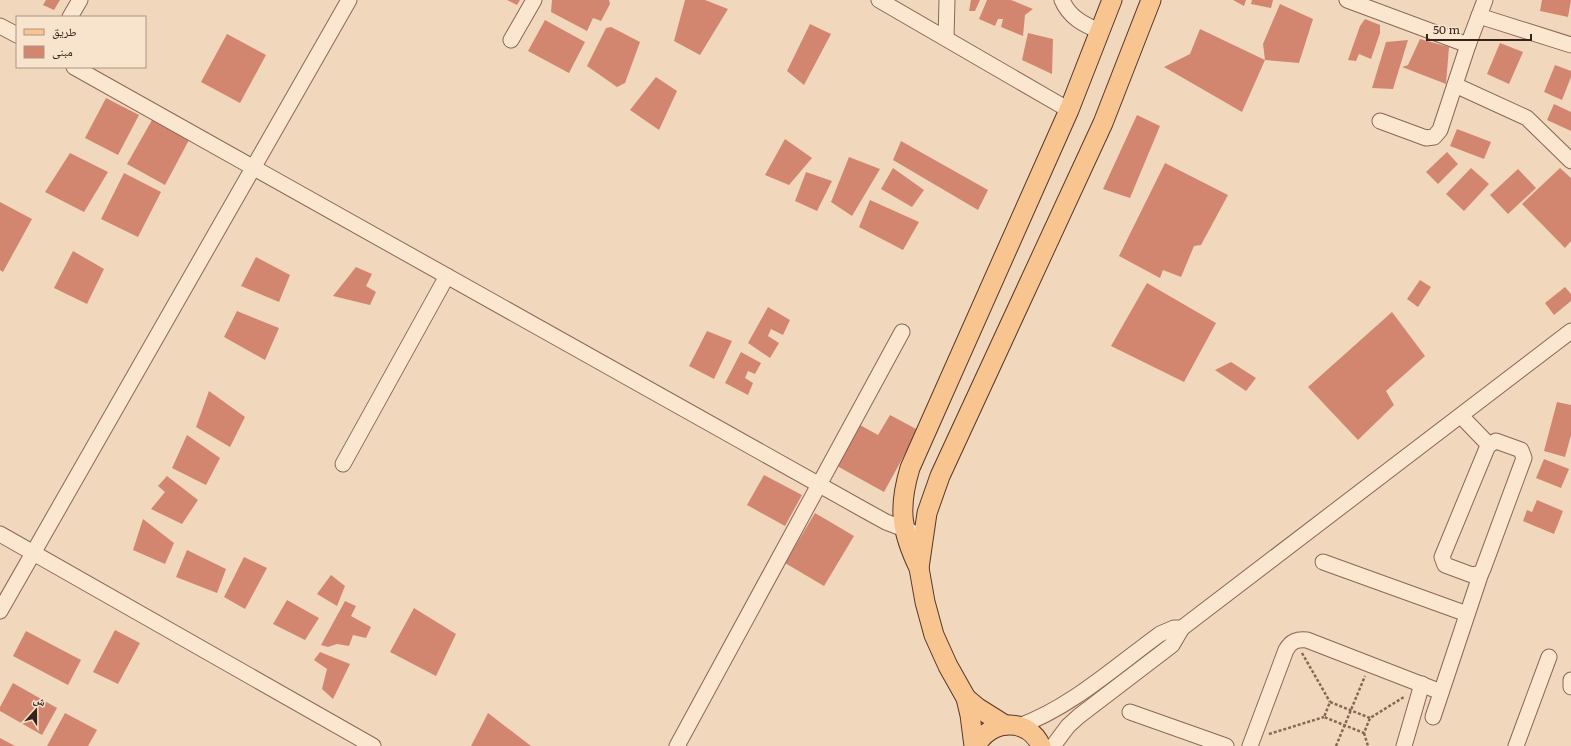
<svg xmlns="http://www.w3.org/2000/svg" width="1571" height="746" viewBox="0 0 1571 746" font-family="Literata,'Noto Naskh Arabic',serif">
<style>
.building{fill:#d28670}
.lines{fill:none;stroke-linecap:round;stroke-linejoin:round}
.minor-casing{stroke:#8a6755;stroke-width:17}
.major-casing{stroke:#57362a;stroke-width:21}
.path{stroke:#8a6755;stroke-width:2.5;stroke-dasharray:3 2;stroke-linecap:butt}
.minor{stroke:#fbe6d0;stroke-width:15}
.major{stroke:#f8c591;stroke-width:19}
</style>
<rect width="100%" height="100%" fill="#f1d8bd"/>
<g class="building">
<polygon points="46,0 60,0 54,10 43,5"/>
<polygon points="507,0 520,0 517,5"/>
<polygon points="552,0 609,0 610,4 601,21 593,18 587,31 551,12"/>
<polygon points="685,0 705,0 728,9 700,55 674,41"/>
<polygon points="971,0 980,0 975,11 969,11"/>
<polygon points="987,0 1011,0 1033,9 1025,15 1023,36 1001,27 1003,19 998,19 995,26 979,19"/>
<polygon points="1233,0 1246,0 1244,6"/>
<polygon points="1252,0 1273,0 1271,8 1251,4"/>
<polygon points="1542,0 1571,0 1568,17 1540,11"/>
<polygon points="1280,4 1313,19 1299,63 1265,60 1263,44"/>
<polygon points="1365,19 1380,25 1380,33 1371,59 1359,54 1356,61 1348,60 1360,26"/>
<polygon points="545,20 585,42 569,73 528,51"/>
<polygon points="810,24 831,34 804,85 787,71"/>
<polygon points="611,27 640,42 625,83 617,87 587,66 606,28"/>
<polygon points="1200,29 1265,60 1242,112 1164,67 1190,54"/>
<polygon points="1028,33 1053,39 1052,74 1022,60"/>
<polygon points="227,34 266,55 240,103 201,82"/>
<polygon points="1420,39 1449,47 1446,84 1402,67 1408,65"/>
<polygon points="1408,40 1393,89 1372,88 1386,42"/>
<polygon points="1500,43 1523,52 1509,84 1487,74"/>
<polygon points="1555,65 1571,71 1571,77 1562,100 1544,92"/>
<polygon points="656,77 677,91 659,130 630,110"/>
<polygon points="106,98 139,115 118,155 85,138"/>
<polygon points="1554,104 1571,112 1571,131 1547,120"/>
<polygon points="1137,115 1160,126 1130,198 1103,189"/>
<polygon points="152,120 189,140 165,185 127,164"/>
<polygon points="1457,129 1491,142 1484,159 1450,146"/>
<polygon points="785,139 812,158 789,185 765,175"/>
<polygon points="901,141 988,190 978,210 893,160"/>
<polygon points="1447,152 1458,164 1438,184 1426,172"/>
<polygon points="70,153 108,172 84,212 45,192"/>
<polygon points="849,157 880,169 852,216 831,202"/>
<polygon points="1165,163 1228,195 1201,245 1194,246 1181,277 1163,270 1160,278 1119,256"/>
<polygon points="893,168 924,190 912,207 881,189"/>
<polygon points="1471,168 1489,184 1464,211 1446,194"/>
<polygon points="1560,168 1571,178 1571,241 1565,248 1522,204"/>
<polygon points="1518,169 1536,188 1508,214 1490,195"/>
<polygon points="806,172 832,181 817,211 795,201"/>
<polygon points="124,173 161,192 138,237 101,219"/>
<polygon points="870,200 919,222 903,250 859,227"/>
<polygon points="0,202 32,219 3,272 0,270"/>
<polygon points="73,251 104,269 87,304 54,288"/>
<polygon points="256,257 290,275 279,302 241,286"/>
<polygon points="356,267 372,274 366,286 376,292 370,305 333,296"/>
<polygon points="1420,280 1431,287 1418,307 1407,299"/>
<polygon points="1147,283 1216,323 1184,382 1111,346"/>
<polygon points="1565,287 1571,294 1571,301 1554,315 1545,303"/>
<polygon points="768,307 790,320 783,335 771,329 768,336 779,343 770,358 748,343"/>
<polygon points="237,311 279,328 265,360 224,337"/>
<polygon points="1392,312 1425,356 1386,391 1394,405 1358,440 1308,387"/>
<polygon points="707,331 732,341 714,379 689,366"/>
<polygon points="741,352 761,363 755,374 748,371 745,378 753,383 748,395 725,383"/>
<polygon points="1231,362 1256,378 1246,391 1215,370"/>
<polygon points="209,391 245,417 230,447 196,427"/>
<polygon points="1557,402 1571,405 1571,435 1565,457 1544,451"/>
<polygon points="890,415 918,430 884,492 837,466 860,425 878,435"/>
<polygon points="187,435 220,458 206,485 172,468"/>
<polygon points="1544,459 1569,469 1561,488 1536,478"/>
<polygon points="764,475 802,495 785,526 747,505"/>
<polygon points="167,476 198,500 182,524 151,509 165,492 158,486"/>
<polygon points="1537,500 1563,511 1554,534 1523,521 1527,510 1532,512"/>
<polygon points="815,513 854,536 824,586 785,563"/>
<polygon points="143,519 174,543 165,564 133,550"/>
<polygon points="187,550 226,569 217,593 176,577"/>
<polygon points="244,557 267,568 245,609 224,597"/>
<polygon points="331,575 345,586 337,606 317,594"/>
<polygon points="287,600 319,618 305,640 273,624"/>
<polygon points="345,601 356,606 351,616 371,627 366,638 353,635 349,646 337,644 328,647 321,645"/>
<polygon points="414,608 456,634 436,676 390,652"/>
<polygon points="115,630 140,643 118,684 93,672"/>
<polygon points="26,631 81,660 68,685 13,656"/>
<polygon points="320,652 350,664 333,699 322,689 327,669 314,660"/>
<polygon points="13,683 57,708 42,735 0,711 0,707"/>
<polygon points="65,713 97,730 88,746 47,746"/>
<polygon points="488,713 531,746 471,746"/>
<polygon points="0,738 15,746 0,746"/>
</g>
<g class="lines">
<defs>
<g id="minor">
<polyline points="879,0 1069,110"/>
<path d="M1062,0C1069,17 1084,25 1100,31"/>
<polyline points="1347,0 1468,45"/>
<polyline points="1479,16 1571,45"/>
<polyline points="70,17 80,0"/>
<polyline points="0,26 17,35"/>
<polyline points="946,38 947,0"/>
<polyline points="511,40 534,0"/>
<polyline points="74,67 866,511 886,522 912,532"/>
<polyline points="1455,85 1527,118 1571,161"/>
<polyline points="1380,121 1426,138 1434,137 1440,130 1468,45 1485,0"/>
<polyline points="1461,416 1489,445"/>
<polygon points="1496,441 1521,450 1524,458 1483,569 1481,573 1472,575 1445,565 1442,557 1487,448 1489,445"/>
<polyline points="343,464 447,276"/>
<polyline points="0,534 373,746"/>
<polyline points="1323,562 1467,614"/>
<polyline points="0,611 349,0"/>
<polyline points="1571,680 1571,687"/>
<polyline points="1130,712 1226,746"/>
<polyline points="1433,717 1481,573"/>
<path d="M1019,726C1070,708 1116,666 1160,634L1174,628H1182"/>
<polyline points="677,746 902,332"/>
<polyline points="1053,746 1068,726 1079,716 1172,645 1182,628 1571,331"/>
<path d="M1250,746L1286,650C1291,641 1297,639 1307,640L1441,692"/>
<polyline points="1404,746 1422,684"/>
<polyline points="1516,746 1549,657"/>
</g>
<g id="major">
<path d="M919,568C901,531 898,508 910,468L1069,110L1112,0"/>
<polyline points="966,698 978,708 1005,725"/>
<polyline points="974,746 970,715 966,698 948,666 934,635 925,602 919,568 927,513 940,476 1103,123 1151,0"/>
<path d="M976,746C990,719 1028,717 1041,746"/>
</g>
</defs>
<use href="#minor" class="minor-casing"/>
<use href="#major" class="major-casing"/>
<g class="path">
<polyline points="1302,653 1330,702"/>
<polyline points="1370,718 1330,702 1324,717 1364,733 1370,718 1404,697"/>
<polyline points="1364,733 1368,746"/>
<polyline points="1269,734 1324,717"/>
<polyline points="1336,746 1365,676"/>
</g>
<use href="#minor" class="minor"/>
<use href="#major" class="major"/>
</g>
<rect x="16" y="16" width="130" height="52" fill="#f8e3cd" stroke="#ab9686"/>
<rect x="24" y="29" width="20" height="6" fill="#f8c591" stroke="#ab9686"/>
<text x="52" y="36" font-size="12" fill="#38231b">طريق</text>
<rect x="24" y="46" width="20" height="12" fill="#d28670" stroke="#ab9686"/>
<text x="52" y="56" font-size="12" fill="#38231b">مبنى</text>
<g transform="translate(36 710) rotate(21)" stroke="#f8e3cd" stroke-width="3" paint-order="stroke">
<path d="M0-3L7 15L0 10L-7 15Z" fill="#38231b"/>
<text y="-6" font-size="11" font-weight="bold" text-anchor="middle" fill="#38231b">ش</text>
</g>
<path d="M1427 34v6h104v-6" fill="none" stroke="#38231b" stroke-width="2"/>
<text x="1433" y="34" font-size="12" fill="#38231b" stroke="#f8e3cd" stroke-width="3" paint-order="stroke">50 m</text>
</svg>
